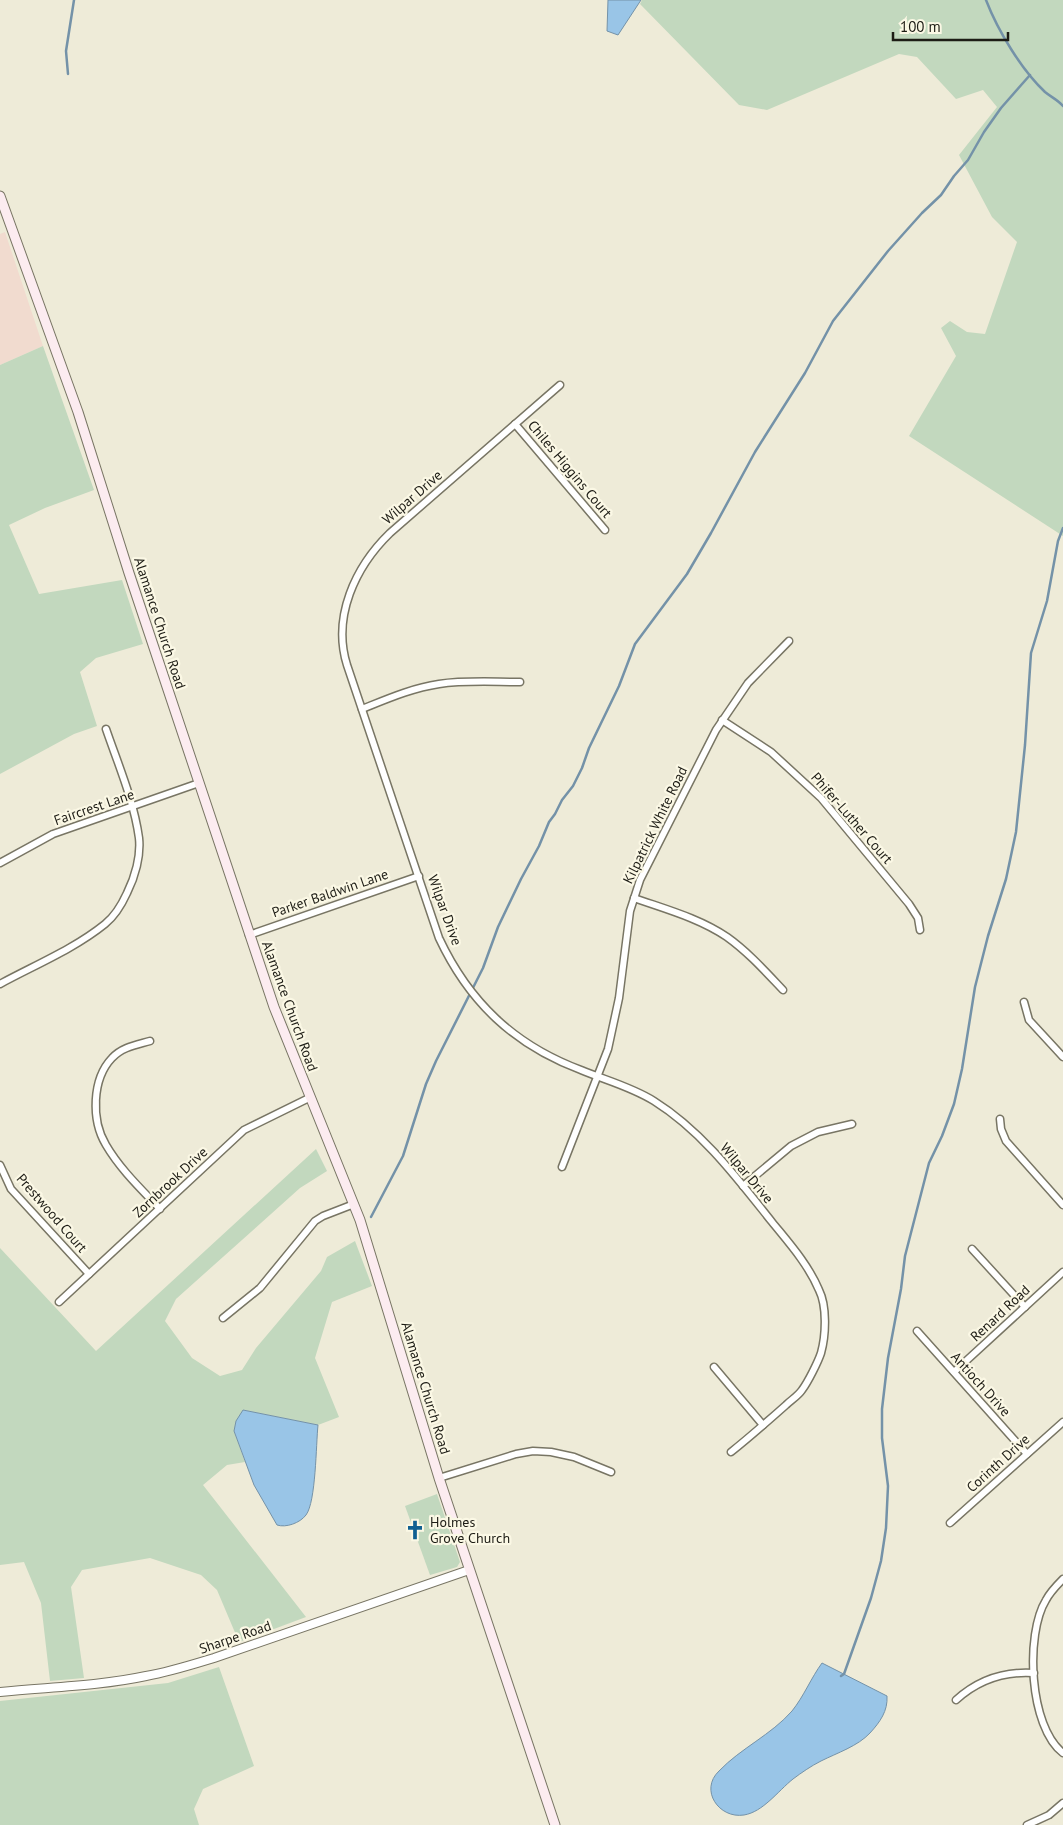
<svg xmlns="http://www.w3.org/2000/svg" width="1063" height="1825" viewBox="0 0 1063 1825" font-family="'PT Sans',sans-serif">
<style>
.industrial{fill:#f1dbcf}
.green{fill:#c2d8be}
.water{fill:#99c5e7;stroke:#7492a8}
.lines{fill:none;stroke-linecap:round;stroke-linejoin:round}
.stream{stroke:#7492a8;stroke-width:2.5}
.minor-casing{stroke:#787564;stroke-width:9}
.tertiary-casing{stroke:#787564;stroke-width:10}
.secondary-casing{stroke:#787564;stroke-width:11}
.minor{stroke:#fff;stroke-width:6}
.tertiary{stroke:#fff;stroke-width:8}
.secondary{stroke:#fcecf0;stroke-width:9}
.labels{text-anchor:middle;stroke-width:4.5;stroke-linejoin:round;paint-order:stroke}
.street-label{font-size:14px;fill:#1d1c15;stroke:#fbf8e5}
.poi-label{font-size:14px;fill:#1d1c15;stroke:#fbf8e5;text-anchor:start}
</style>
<rect width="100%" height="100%" fill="#eeebd8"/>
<polygon class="industrial" points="5,232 43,346 0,365 0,234"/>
<g class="green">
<polygon points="642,0 1063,0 1063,536 909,436 956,356 941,328 950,321 967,332 985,334 1017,242 992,217 959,155 997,107 983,90 956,99 917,57 899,54 767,110 739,105 640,4"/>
<polygon points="43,346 94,490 45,508 9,525 39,594 122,580 143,644 96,658 80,672 97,726 74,734 0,774 0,365"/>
<polygon points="316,1149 327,1171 300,1188 176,1299 165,1321 192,1358 220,1376 242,1370 256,1348 321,1271 327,1257 355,1241 372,1286 332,1302 315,1358 339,1417 318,1425 243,1410 234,1431 245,1462 227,1465 203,1485 306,1617 239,1642 217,1590 201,1575 150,1558 82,1570 71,1587 84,1678 50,1681 41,1603 24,1562 0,1565 0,1248 96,1351"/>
<polygon points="437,1494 460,1562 457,1567 430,1575 405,1506"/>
<polygon points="219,1667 254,1766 203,1789 194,1809 199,1825 0,1825 0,1701 168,1683"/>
</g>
<g class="water">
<polygon points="608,0 641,0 618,35 607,31"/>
<path d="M243,1410L318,1425C316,1444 316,1502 306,1515C300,1523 286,1528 277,1525L254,1485L234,1431L236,1421Z"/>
<path d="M822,1663L887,1696C888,1711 880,1722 870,1733C858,1746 837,1753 821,1761C811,1766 801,1773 793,1779C778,1791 763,1812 744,1815C719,1819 699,1790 719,1771C741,1748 771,1735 792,1711C804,1696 811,1678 822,1663Z"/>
</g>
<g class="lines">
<g class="stream">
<path d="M986,0C998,31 1021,69 1045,92C1051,97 1058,100 1063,106"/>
<polyline points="68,74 66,51 74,0"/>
<polyline points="371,1217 403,1156 426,1084 436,1061 483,968 498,927 521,879 539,846 549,822 555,814 562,800 573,786 582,768 589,748 619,686 635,644 687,574 711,533 755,452 805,373 833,321 888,251 922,213 941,195 954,176 968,160 984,132 1001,108 1030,75"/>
<polyline points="841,1676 844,1674 871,1598 881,1561 886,1528 888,1486 882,1438 882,1409 888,1358 901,1289 905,1256 929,1163 942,1136 954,1104 962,1069 975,987 988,936 1006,879 1016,832 1025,745 1031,653 1047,601 1058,541 1063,528"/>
</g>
<defs>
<g id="minor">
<path d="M560,385L390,533C355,567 332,617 347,665L439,938C469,1002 514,1045 581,1070C605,1080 632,1087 654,1101C702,1131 737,1178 772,1222C789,1243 808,1264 819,1290C827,1306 826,1335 821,1353C818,1362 808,1382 802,1390C798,1396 791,1400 786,1405C768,1421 750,1437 731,1452"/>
<polyline points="515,424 605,530"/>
<path d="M362,709C387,699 412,688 439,684C465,680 493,682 520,682"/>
<polyline points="722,720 771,752 821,798 909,904 918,918 920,930"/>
<polyline points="0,863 53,834 199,783"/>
<path d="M634,898C665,909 699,918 727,937C748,952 765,971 783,990"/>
<polyline points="249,935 419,876"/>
<path d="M0,984C35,965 74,949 105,924C115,916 122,904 127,893C135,877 141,856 139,838C134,801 118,764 106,729"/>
<polyline points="1024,1002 1029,1020 1063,1057"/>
<path d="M150,1041C136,1045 122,1047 112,1058C92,1079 91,1120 106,1145C120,1169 141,1189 160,1209"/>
<polyline points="1000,1119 1001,1129 1006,1141 1063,1205"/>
<polyline points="0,1165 11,1189 89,1274"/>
<polyline points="562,1167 608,1049 619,998 630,911 640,880 716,730 748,683 789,641"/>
<polyline points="743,1186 791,1146 818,1132 852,1124"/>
<polyline points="972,1249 1025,1307"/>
<polyline points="59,1302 244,1130 309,1098"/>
<polyline points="223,1318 260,1288 315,1221 323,1216 354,1204"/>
<polyline points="917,1331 1027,1454"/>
<polyline points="714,1367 763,1425"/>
<polyline points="954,1372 1063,1272"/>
<polyline points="439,1478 516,1454 533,1451 551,1452 574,1457 611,1472"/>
<polyline points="950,1523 1063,1422"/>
<path d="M1063,1579C1057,1585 1050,1592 1046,1600C1025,1634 1029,1727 1063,1753"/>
<path d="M956,1700C978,1680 1004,1671 1034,1673"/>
<polyline points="1027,1825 1049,1815 1063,1803"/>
</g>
<path id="tertiary" d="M0,1692C49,1687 99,1686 146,1676C169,1672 191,1665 214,1658L469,1570"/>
<polyline id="secondary" points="0,196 78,412 129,573 274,1007 360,1220 439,1478 555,1825"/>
</defs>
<use href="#minor" class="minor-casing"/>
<use href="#tertiary" class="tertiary-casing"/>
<use href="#secondary" class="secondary-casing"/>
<use href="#minor" class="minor"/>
<use href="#tertiary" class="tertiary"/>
<use href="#secondary" class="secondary"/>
</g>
<defs>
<symbol id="church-bare" viewBox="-9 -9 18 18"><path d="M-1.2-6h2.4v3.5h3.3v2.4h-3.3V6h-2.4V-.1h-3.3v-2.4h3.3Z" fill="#0f6092" stroke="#fbf8e5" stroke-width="2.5" paint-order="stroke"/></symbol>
</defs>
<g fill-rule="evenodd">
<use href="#church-bare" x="401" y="1516" width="28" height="28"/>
</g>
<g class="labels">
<g class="street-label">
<text transform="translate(570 469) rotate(50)" y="5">Chiles Higgins Court</text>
<text transform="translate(412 497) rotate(-41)" y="5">Wilpar Drive</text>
<text transform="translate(160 623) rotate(72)" y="5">Alamance Church Road</text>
<text transform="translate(94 807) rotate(-19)" y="5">Faircrest Lane</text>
<text transform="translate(852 818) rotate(49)" y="5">Phifer-Luther Court</text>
<text transform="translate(655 825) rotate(-64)" y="5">Kilpatrick White Road</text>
<text transform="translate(330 893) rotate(-19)" y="5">Parker Baldwin Lane</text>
<text transform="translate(445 910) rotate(70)" y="5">Wilpar Drive</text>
<text transform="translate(290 1006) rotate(70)" y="5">Alamance Church Road</text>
<text transform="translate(747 1173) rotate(50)" y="5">Wilpar Drive</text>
<text transform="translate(170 1182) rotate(-43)" y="5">Zornbrook Drive</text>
<text transform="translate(52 1213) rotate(49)" y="5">Prestwood Court</text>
<text transform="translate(1000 1313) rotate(-43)" y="5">Renard Road</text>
<text transform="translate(981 1384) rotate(48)" y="5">Antioch Drive</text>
<text transform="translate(426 1388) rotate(73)" y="5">Alamance Church Road</text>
<text transform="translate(998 1463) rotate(-42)" y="5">Corinth Drive</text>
<text transform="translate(235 1637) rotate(-19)" y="5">Sharpe Road</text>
</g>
<g class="poi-label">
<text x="430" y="1527">Holmes<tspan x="430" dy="16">Grove Church</tspan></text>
</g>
</g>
<path d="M893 32v8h115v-8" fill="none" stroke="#1d1c15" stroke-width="2.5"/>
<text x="900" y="32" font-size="15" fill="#1d1c15" stroke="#fbf8e5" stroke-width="4" paint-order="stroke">100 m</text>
</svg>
